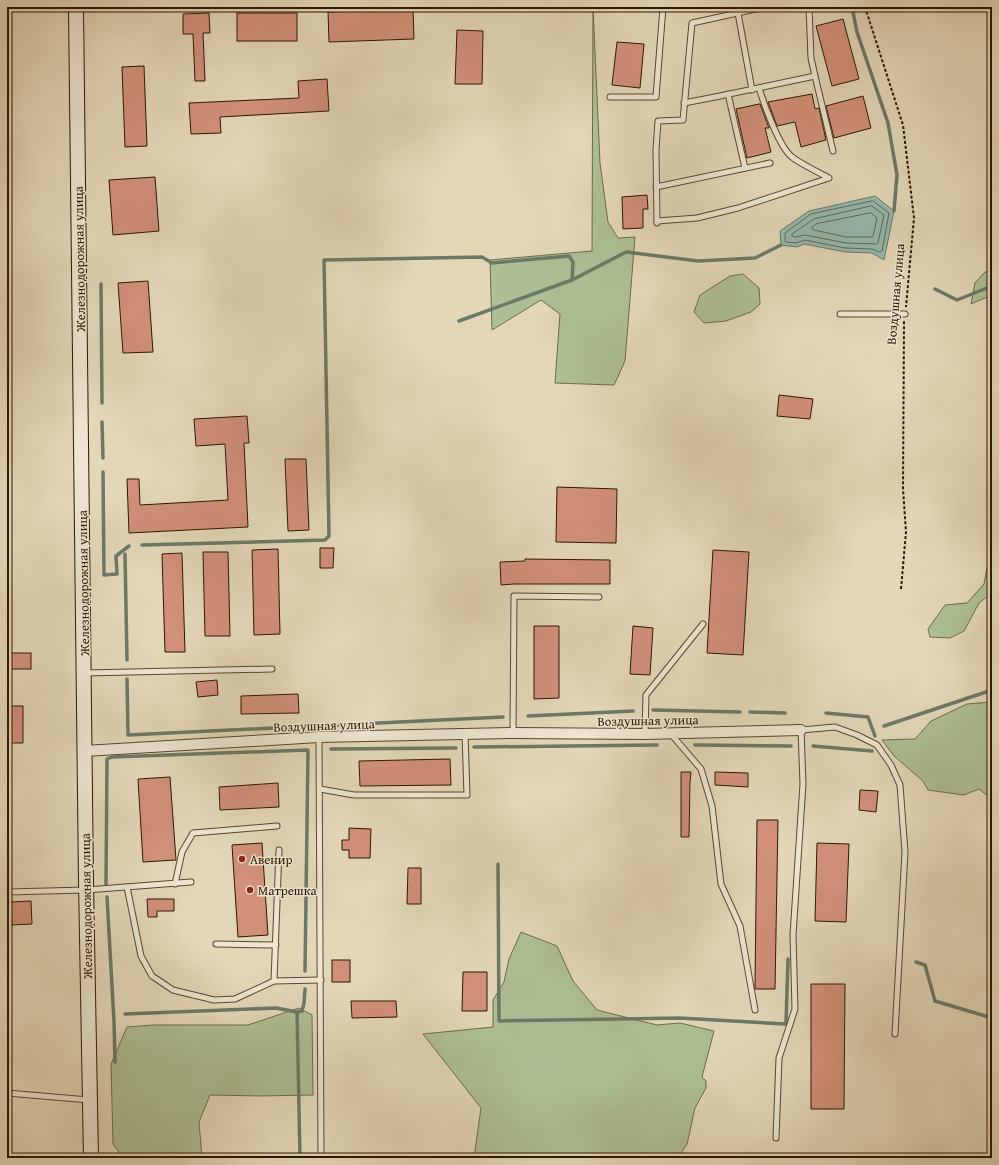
<svg xmlns="http://www.w3.org/2000/svg" width="999" height="1165" viewBox="0 0 999 1165" font-family="'Gentium Book Plus',serif">
<style>
.green{fill:#adbf94;stroke:#6c6b4a}
.water{fill:#95baae;stroke:#6b7968}
.lines{fill:none;stroke-linecap:round;stroke-linejoin:round}
.shore{stroke:#606857;stroke-width:1}
.stream{stroke:#6b7968;stroke-width:3.5}
.building{fill:#d2907a;stroke:#2c1700}
.service-casing{stroke:#5a472e;stroke-width:7}
.minor-casing{stroke:#5a472e;stroke-width:12}
.secondary-casing{stroke:#2c1700;stroke-width:16}
.path{stroke:#2c1700;stroke-width:2;stroke-dasharray:3 2;stroke-linecap:butt}
.service{stroke:#ede5d1;stroke-width:5}
.minor{stroke:#ede5d1;stroke-width:10}
.secondary{stroke:#ede5d1;stroke-width:14}
.poi-dot{fill:#8f2418;stroke:#ede5d1;stroke-width:1.5}
.labels{text-anchor:middle;stroke-width:3;stroke-linejoin:round;paint-order:stroke}
.street-label{font-size:13px;fill:#2c1700;stroke:#ede5d1}
.poi-label{font-size:13px;fill:#2c1700;stroke:#ede5d1;text-anchor:start}
</style>
<rect width="100%" height="100%" fill="#e3d7b8"/>
<filter id="stains"><feTurbulence type="fractalNoise" baseFrequency=".005" numOctaves="4"/><feColorMatrix values="0 0 0 0 .2 0 0 0 0 .09 0 0 0 0 .02 0 0 0 .5 -.17"/></filter>
<radialGradient id="worn" r=".72"><stop offset=".6" stop-color="#630" stop-opacity="0"/><stop offset="1" stop-color="#630" stop-opacity=".3"/></radialGradient>
<g class="green">
<polygon points="593,7 600,163 608,222 618,238 635,237 625,361 614,385 555,383 560,314 541,300 492,330 490,260 592,251"/>
<polygon points="992,271 992,295 971,304 975,283 985,272"/>
<polygon points="743,274 759,288 760,304 751,312 726,321 704,323 694,312 700,295 730,276"/>
<path d="M992,441V465C988,457 984,450 992,441Z"/>
<polygon points="992,555 992,593 979,603 964,631 950,638 930,637 928,629 945,605 967,603 984,584 988,562"/>
<polygon points="992,702 992,803 988,802 988,796 979,789 964,795 928,790 923,781 894,756 882,740 915,739 931,721 967,704"/>
<polygon points="521,932 557,946 573,981 597,1010 657,1025 680,1023 714,1031 702,1077 706,1081 706,1088 695,1108 687,1144 678,1158 474,1158 481,1108 423,1034 493,1027 493,1000 504,982 509,959"/>
<polygon points="299,1008 312,1015 313,1095 261,1096 210,1095 199,1122 202,1158 123,1158 113,1144 111,1064 127,1027 154,1025 248,1025"/>
</g>
<polygon class="water" points="875,196 894,211 884,260 872,253 845,252 804,244 797,247 781,245 780,231 809,211"/>
<g class="lines">
<g class="shore">
<polygon points="873,201 889,213 882,251 880,252 872,249 845,248 805,240 796,243 786,242 785,241 785,233 811,214"/>
<polygon points="872,206 884,215 878,243 877,244 846,243 805,235 795,237 792,236 792,234 814,219"/>
<polygon points="871,213 877,218 873,236 872,237 846,237 814,230 812,229 812,227 816,224"/>
</g>
<g class="stream">
<polyline points="852,7 857,32 888,123 897,175 894,211"/>
<polyline points="101,284 102,403"/>
<polyline points="935,289 957,300 992,286"/>
<polyline points="459,321 572,280 626,252 698,261 755,258 781,245"/>
<polyline points="102,422 103,458"/>
<polyline points="103,472 104,575 117,574 116,556 129,546"/>
<polyline points="142,545 325,540 329,536 324,260 482,257 492,263 569,256 573,262 572,280"/>
<polyline points="125,554 127,660"/>
<polyline points="127,679 128,735 503,717"/>
<polyline points="653,710 740,712"/>
<polyline points="750,712 785,713"/>
<polyline points="826,713 868,717 875,736"/>
<polyline points="528,716 633,711"/>
<polyline points="884,726 992,690"/>
<polyline points="695,745 791,746"/>
<polyline points="813,746 872,751"/>
<polyline points="474,747 657,745"/>
<polyline points="331,749 456,748"/>
<polyline points="498,864 499,1021 680,1018 786,1024 788,959"/>
<polyline points="106,884 107,759 112,757 308,750 305,971"/>
<polyline points="107,897 114,1022 115,1062"/>
<polyline points="916,962 925,965 935,1001 992,1018"/>
<polyline points="297,1012 300,1158"/>
<polyline points="125,1014 276,1008 297,1012 302,1011 304,1003 305,989"/>
<polyline points="136,1155 137,1158"/>
<polyline points="123,1157 123,1158"/>
</g>
</g>
<g class="building">
<polygon points="413,9 414,39 329,42 328,12"/>
<polygon points="209,13 210,33 203,33 205,81 195,81 193,34 183,34 183,14"/>
<rect x="237" y="13" width="60" height="28"/>
<polygon points="843,19 859,79 832,86 816,26"/>
<polygon points="457,30 483,31 482,84 455,84"/>
<polygon points="617,42 644,44 640,88 612,85"/>
<polygon points="144,66 147,146 125,147 122,67"/>
<polygon points="327,79 329,111 220,117 221,133 191,134 189,103 299,98 298,81"/>
<polygon points="812,94 815,109 819,108 826,140 801,147 795,122 777,126 768,102"/>
<polygon points="863,96 871,128 834,138 826,106"/>
<polygon points="759,104 760,104 769,128 765,128 771,152 747,158 736,109"/>
<polygon points="155,177 159,231 113,235 109,180"/>
<polygon points="647,195 648,209 643,209 643,228 623,229 622,197"/>
<polygon points="148,281 153,352 123,353 118,283"/>
<polygon points="779,395 813,399 810,419 777,416"/>
<polygon points="247,416 249,443 244,443 248,527 129,533 127,479 139,479 140,505 228,500 225,444 196,446 194,419"/>
<polygon points="285,459 306,459 309,530 288,531"/>
<polygon points="557,487 617,489 616,543 556,542"/>
<polygon points="320,548 334,548 333,568 320,568"/>
<polygon points="278,549 280,634 254,635 252,550"/>
<polygon points="713,550 749,552 743,655 707,653"/>
<polygon points="203,552 228,552 230,636 205,636"/>
<polygon points="182,553 185,652 165,652 162,554"/>
<polygon points="525,559 610,560 610,584 514,584 501,585 500,562 525,561"/>
<polygon points="534,626 559,626 559,698 534,699"/>
<polygon points="633,626 653,628 650,675 630,674"/>
<rect x="7" y="653" width="24" height="16"/>
<polygon points="217,680 218,695 198,697 196,682"/>
<polygon points="298,694 299,713 241,714 241,696"/>
<polygon points="8,706 23,706 23,743 9,743"/>
<polygon points="450,759 451,785 360,786 359,761"/>
<polygon points="681,772 691,772 690,782 689,837 681,837"/>
<polygon points="715,772 748,773 748,787 715,785"/>
<polygon points="170,777 176,860 143,862 138,779"/>
<polygon points="278,783 279,807 220,810 219,787"/>
<polygon points="860,790 878,791 876,812 859,810"/>
<polygon points="757,820 778,820 775,989 755,989 755,985"/>
<polygon points="349,828 371,829 370,858 349,858 349,850 342,850 342,840 349,840"/>
<polygon points="262,843 268,935 238,937 232,845"/>
<polygon points="817,843 849,844 846,922 815,921"/>
<polygon points="408,868 421,868 421,904 407,904"/>
<polygon points="147,899 174,899 174,911 157,911 157,917 148,917"/>
<polygon points="31,901 32,924 12,925 11,902"/>
<rect x="332" y="960" width="18" height="22"/>
<polygon points="463,972 487,972 487,1011 462,1011"/>
<polygon points="811,984 845,984 844,1109 811,1109"/>
<polygon points="351,1001 396,1001 397,1017 352,1018"/>
</g>
<g class="lines">
<defs>
<g id="service">
<polyline points="738,13 752,90"/>
<polyline points="815,76 833,151"/>
<polyline points="728,94 745,168"/>
<polyline points="610,97 656,97 663,7"/>
<polyline points="684,103 715,97 815,76 811,58 809,7"/>
<polyline points="656,187 770,163"/>
<path d="M657,221L697,218L738,208L829,178C818,172 801,164 792,157C779,147 764,104 759,88"/>
<polyline points="657,223 656,150 658,121 683,120 692,23 765,7"/>
<polyline points="840,314 905,314"/>
<polyline points="84,673 272,669"/>
<polyline points="513,733 514,596 599,597"/>
<polyline points="645,734 646,695 703,624"/>
<polyline points="671,734 701,769 712,806 721,884 740,926 755,1010"/>
<polyline points="319,737 321,1158"/>
<polyline points="320,789 354,795 467,795 465,734"/>
<polyline points="279,850 274,981 321,980"/>
<polyline points="175,884 182,852 193,833 277,826"/>
<polyline points="127,887 141,956 152,976 173,990 214,1000 235,999 274,981"/>
<polyline points="7,892 86,890 191,882"/>
<polyline points="216,944 276,945"/>
<polyline points="7,1093 89,1100"/>
<polyline points="776,1138 779,1058 795,1009 793,935 803,784 801,730 835,727 857,735 877,745 891,765 900,785 905,852 895,1034"/>
</g>
<polyline id="minor" points="84,751 319,737 513,733 645,734 801,730"/>
<polyline id="secondary" points="76,7 86,882 91,1158"/>
</defs>
<use href="#service" class="service-casing"/>
<use href="#minor" class="minor-casing"/>
<use href="#secondary" class="secondary-casing"/>
<g class="path">
<polyline points="865,7 903,125 914,218 906,307"/>
<polyline points="901,589 906,532 903,489 904,321"/>
</g>
<use href="#service" class="service"/>
<use href="#minor" class="minor"/>
<use href="#secondary" class="secondary"/>
</g>
<g class="poi-dot">
<circle cx="242" cy="859" r="4"/>
<circle cx="250" cy="890" r="4"/>
</g>
<g class="labels">
<g class="street-label">
<text transform="translate(79 259) rotate(-91)" y="5">Железнодорожная улица</text>
<text transform="translate(895 294) rotate(-85)" y="5">Воздушная улица</text>
<text transform="translate(83 583) rotate(-91)" y="5">Железнодорожная улица</text>
<text transform="translate(648 720) rotate(-1)" y="5">Воздушная улица</text>
<text transform="translate(324 725) rotate(-2)" y="5">Воздушная улица</text>
<text transform="translate(86 906) rotate(-91)" y="5">Железнодорожная улица</text>
</g>
<g class="poi-label">
<text x="250" y="864">Авенир</text>
<text x="258" y="895">Матрешка</text>
</g>
</g>
<rect width="999" height="1165" fill="none" stroke="#e3d7b8" stroke-width="24"/>
<rect x="8" y="8" width="983" height="1149" fill="none" stroke="#2c1700" stroke-width="2"/>
<rect x="12" y="12" width="975" height="1141" fill="none" stroke="#2c1700"/>
<rect width="100%" height="100%" filter="url(#stains)"/>
<rect width="100%" height="100%" fill="url(#worn)"/>
</svg>
